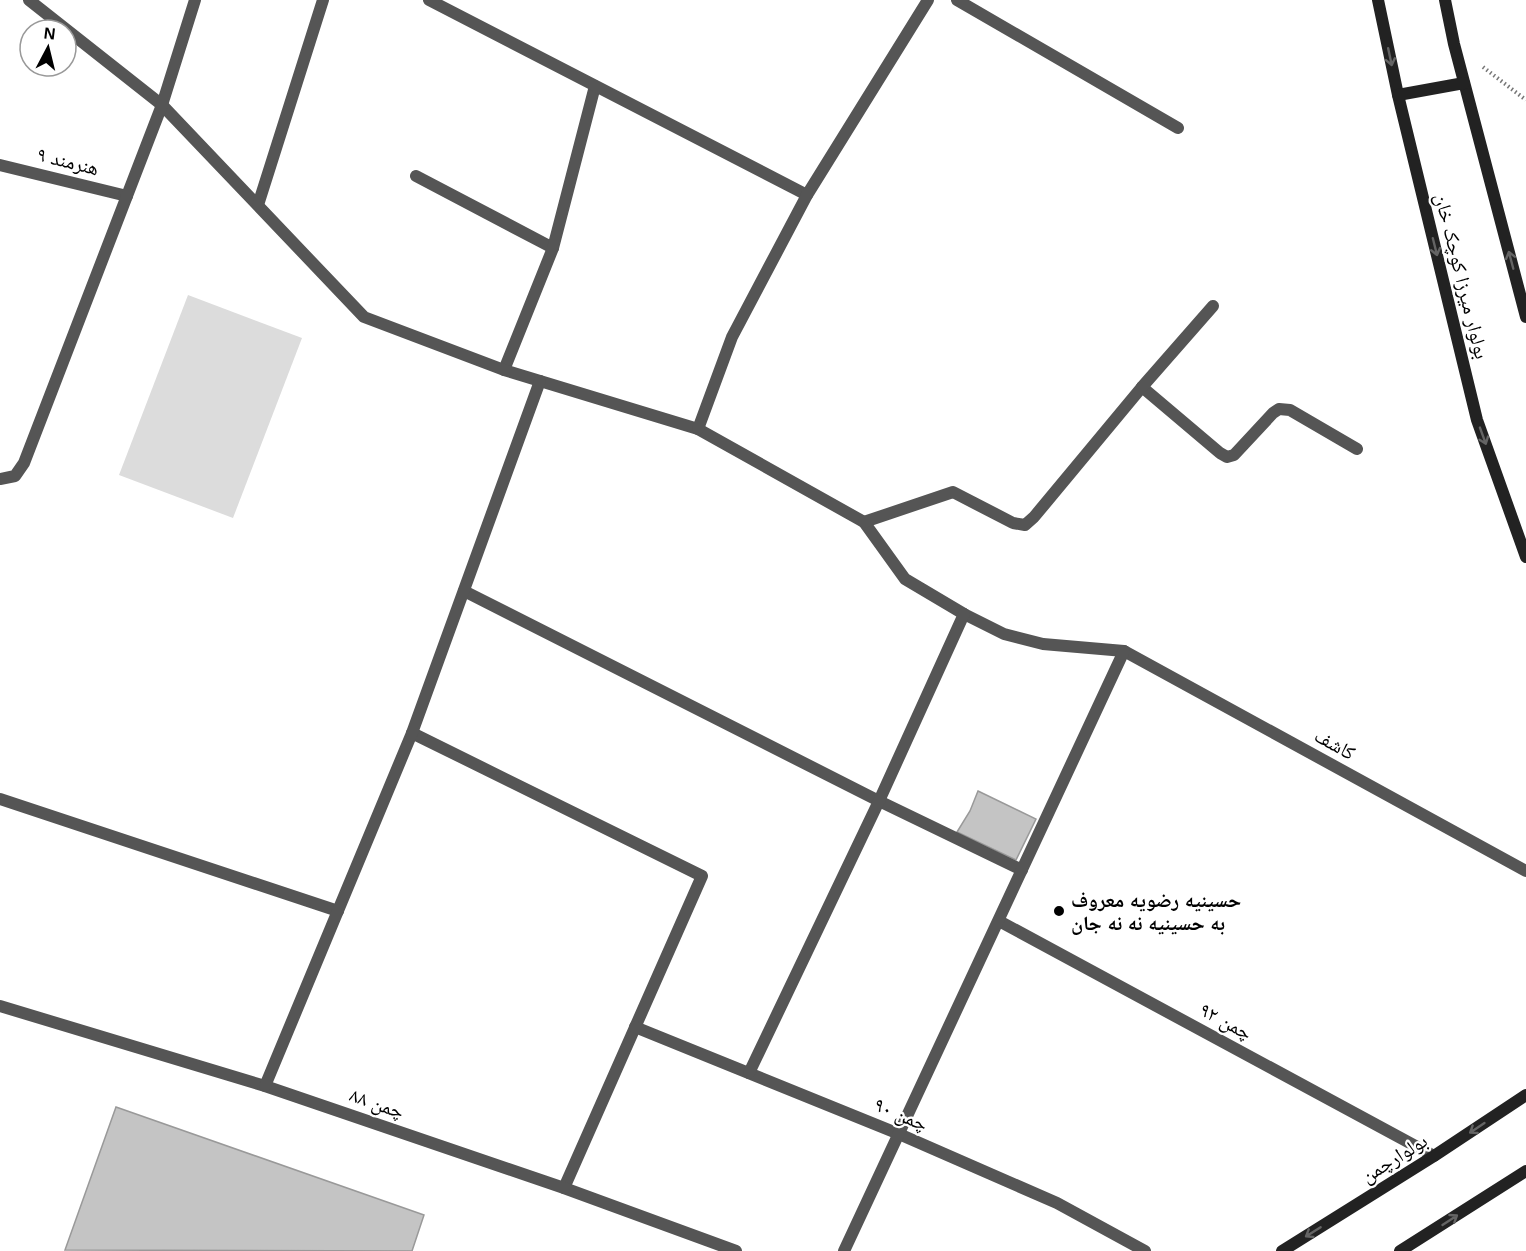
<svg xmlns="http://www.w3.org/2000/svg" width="1526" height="1251" viewBox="0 0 1526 1251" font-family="Arial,'Noto Naskh Arabic',sans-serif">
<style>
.green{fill:#dcdcdc}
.building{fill:#c4c4c4;stroke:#999;stroke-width:1.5}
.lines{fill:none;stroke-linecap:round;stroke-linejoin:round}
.path{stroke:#777;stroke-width:4;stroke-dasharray:1.5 3;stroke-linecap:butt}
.lane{stroke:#555;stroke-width:12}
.street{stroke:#555;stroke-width:12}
.secondary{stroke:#222;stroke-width:12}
.oneway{stroke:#646464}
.poi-dot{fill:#000;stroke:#fff;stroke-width:2}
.labels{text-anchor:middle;stroke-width:4.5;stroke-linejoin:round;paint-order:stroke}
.street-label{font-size:20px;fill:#000;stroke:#fff}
.poi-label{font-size:20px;font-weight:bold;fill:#000;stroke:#fff;text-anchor:start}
</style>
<rect width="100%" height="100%" fill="#fff"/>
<polygon class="green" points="188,295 302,338 233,518 119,475"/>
<g class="building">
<polygon points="978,791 1036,819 1016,860 957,832 970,811"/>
<polygon points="116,1107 424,1215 412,1251 65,1250"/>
</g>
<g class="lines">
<polyline class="path" points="1483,67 1526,100"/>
<g class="lane">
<polyline points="416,176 553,248"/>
<polyline points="504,370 553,248 595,86"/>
</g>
<g class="street">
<polyline points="29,0 162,105 364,317 504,370 698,429 864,522 905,579 964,614 1004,634 1043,644 1124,651 1526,871"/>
<polyline points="429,0 807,195"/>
<polyline points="957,0 1178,128"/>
<polyline points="0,165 127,196"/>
<polyline points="258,205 323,0"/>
<polyline points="1142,387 1220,453 1227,457 1234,455 1273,413 1279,409 1290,410 1357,449"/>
<polyline points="698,429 732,337 807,195 928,0"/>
<polyline points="0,479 15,476 24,463 162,105 195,0"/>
<polyline points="864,522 953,492 1013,523 1025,525 1034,517 1142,387 1213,306"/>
<polyline points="464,591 879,801 1022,870"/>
<polyline points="412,733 702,876 564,1188"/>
<polyline points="0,799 338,911"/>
<polyline points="999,921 1434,1156"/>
<polyline points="0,1006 265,1086 564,1188 736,1251"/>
<polyline points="635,1027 899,1134 1057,1203 1145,1251"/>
<polyline points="749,1073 879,801 964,614"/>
<polyline points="265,1086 412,733 540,381"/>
<polyline points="844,1251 1124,651"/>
</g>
<g class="secondary">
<polyline points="1378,0 1398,95 1477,420 1526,557"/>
<polyline points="1445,0 1454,44 1526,317"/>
<polyline points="1398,95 1464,83"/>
<polyline points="1282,1251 1434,1156 1526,1095"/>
<polyline points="1400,1251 1526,1171"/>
</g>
</g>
<defs><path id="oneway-shaft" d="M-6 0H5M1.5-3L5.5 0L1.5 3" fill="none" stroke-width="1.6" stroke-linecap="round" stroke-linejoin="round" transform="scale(1.5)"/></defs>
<g class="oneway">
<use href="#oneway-shaft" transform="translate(1390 57) rotate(78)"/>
<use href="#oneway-shaft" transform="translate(1435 247) rotate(76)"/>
<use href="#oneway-shaft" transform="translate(1511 260) rotate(-105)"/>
<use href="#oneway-shaft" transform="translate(1483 436) rotate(70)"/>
<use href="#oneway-shaft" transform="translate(1477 1128) rotate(146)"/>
<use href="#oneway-shaft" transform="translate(1450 1220) rotate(-33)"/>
<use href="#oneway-shaft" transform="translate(1313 1232) rotate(148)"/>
</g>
<circle class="poi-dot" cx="1059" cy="911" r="6"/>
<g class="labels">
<g class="street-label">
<text transform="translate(68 161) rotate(14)" y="7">هنرمند ۹</text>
<text transform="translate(1462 276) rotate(76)" y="7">بولوار میرزا کوچک خان</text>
<text transform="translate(1335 744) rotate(29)" y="7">کاشف</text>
<text transform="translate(1226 1021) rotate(28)" y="7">چمن ۹۲</text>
<text transform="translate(377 1103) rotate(19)" y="7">چمن ۸۸</text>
<text transform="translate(901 1114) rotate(23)" y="7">چمن ۹۰</text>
<text transform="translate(1394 1158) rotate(-32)" y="7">بولوارچمن</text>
</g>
<g class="poi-label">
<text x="1071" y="907">حسینیه رضویه معروف<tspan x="1071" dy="23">به حسینیه نه نه جان</tspan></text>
</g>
</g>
<g transform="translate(48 48) rotate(7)"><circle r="28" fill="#ffffff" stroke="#999999" stroke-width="1.5"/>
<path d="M0-4.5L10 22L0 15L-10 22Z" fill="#000000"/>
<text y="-9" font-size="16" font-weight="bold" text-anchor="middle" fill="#000000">N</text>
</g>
</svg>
